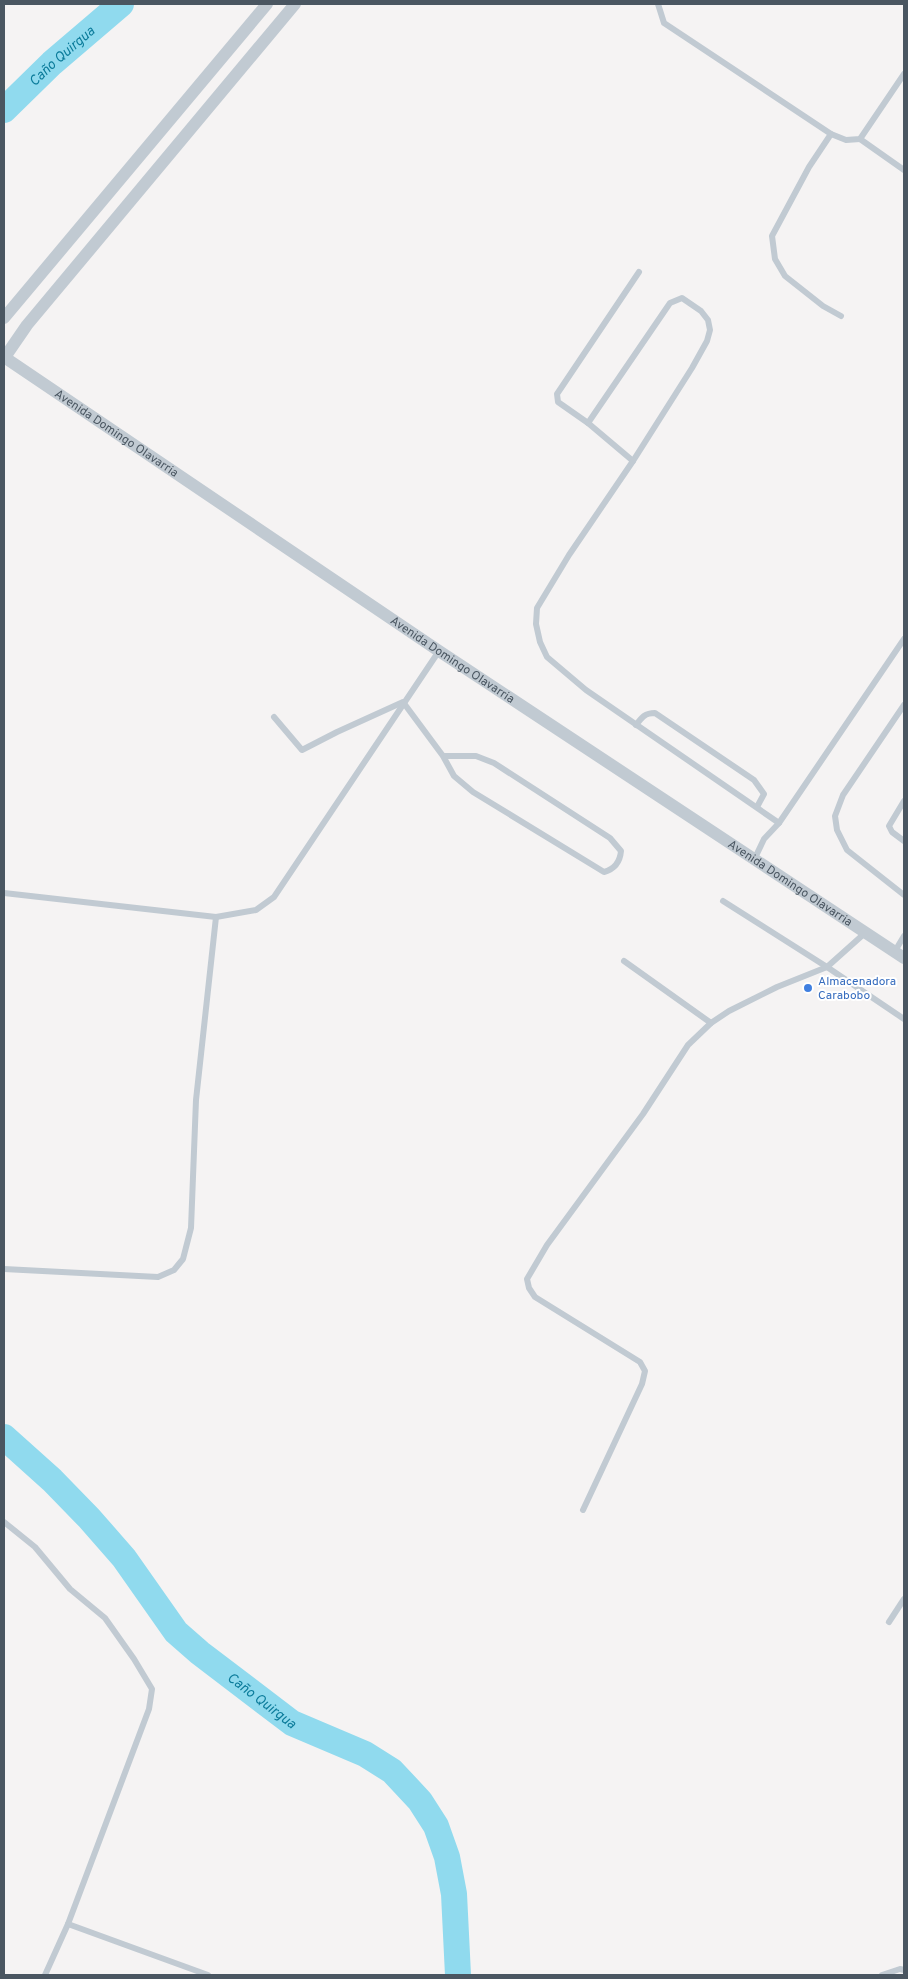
<svg xmlns="http://www.w3.org/2000/svg" width="908" height="1979" viewBox="0 0 908 1979" font-family="Overpass,sans-serif">
<style>
.lines{fill:none;stroke-linecap:round;stroke-linejoin:round}
.river{stroke:#90daee;stroke-width:26}
.service{stroke:#c1cad2;stroke-width:6}
.minor{stroke:#c1cad2;stroke-width:12}
.shop-dot{fill:#3f7fe0;stroke:#fff;stroke-width:2}
.labels{text-anchor:middle;stroke-width:4;stroke-linejoin:round;paint-order:stroke}
.street-label{font-size:12px;fill:#4a5661;stroke:#fff}
.shop-label{font-size:12px;fill:#366cbe;stroke:#fff;text-anchor:start}
.water-label{font-size:14px;font-style:italic;fill:#0c7c9b;stroke:#fff}
</style>
<rect width="100%" height="100%" fill="#f5f3f3"/>
<g class="lines">
<g class="river">
<path id="s1" d="M4,110L52,63L121,4"/>
<path id="s2" d="M4,1437L52,1480L89,1518L124,1558L176,1632L200,1653L292,1723L365,1754L392,1771L420,1801L436,1826L447,1857L454,1894L458,1975"/>
</g>
<g class="service">
<polyline points="658,4 664,23 831,134 846,140 860,139 904,74"/>
<polyline points="831,134 809,167 772,236 775,259 785,276 823,306 841,316"/>
<polyline points="860,139 904,170"/>
<polyline points="588,423 670,303 682,298 701,311 708,320 710,330 707,341 692,368 633,461 569,555 537,608 536,624 540,642 547,657 586,690 779,823"/>
<polyline points="633,461 588,423 558,402 557,394 639,272"/>
<polyline points="904,705 843,795 835,816 837,830 847,850 904,895"/>
<path d="M274,717L302,750L337,732L403,702L443,756L454,776L473,792L604,872C615,869 620,862 621,851L610,838L494,763L476,756H443"/>
<path d="M636,725C642,717 645,713 655,713L754,780L764,794L757,807"/>
<polyline points="904,801 889,826 892,832 904,841"/>
<polyline points="754,860 764,839 779,823 904,639"/>
<polyline points="4,893 216,917 256,910 274,897 439,651"/>
<polyline points="723,901 827,967 904,1019"/>
<polyline points="895,951 904,936"/>
<polyline points="624,961 711,1023"/>
<polyline points="4,1269 158,1277 174,1270 183,1259 191,1228 196,1100 216,917"/>
<polyline points="583,1510 642,1384 645,1371 640,1362 535,1297 529,1288 527,1279 547,1245 643,1114 688,1045 711,1023 729,1011 777,987 827,967 865,933"/>
<polyline points="4,1522 35,1547 70,1589 105,1618 134,1659 152,1689 149,1709 68,1924 45,1975"/>
<polyline points="889,1622 904,1599"/>
<polyline points="68,1924 208,1975"/>
<polyline points="882,1975 900,1969 904,1970"/>
</g>
<g class="minor">
<polyline points="4,318 267,4"/>
<path id="s3" d="M4,357L439,651L904,958"/>
<polyline points="5,357 27,325 295,4"/>
</g>
</g>
<circle class="shop-dot" cx="808" cy="988" r="5"/>
<g class="labels">
<g class="street-label">
<text dy="4" stroke="none"><textPath href="#s3" startOffset="136">Avenida Domingo Olavarria</textPath></text>
<text dy="4" stroke="none"><textPath href="#s3" startOffset="541">Avenida Domingo Olavarria</textPath></text>
<text dy="4" stroke="none"><textPath href="#s3" startOffset="946">Avenida Domingo Olavarria</textPath></text>
</g>
<g class="shop-label">
<text x="818" y="985">Almacenadora<tspan x="818" dy="14">Carabobo</tspan></text>
</g>
<g class="water-label">
<text dy="5" stroke="none"><textPath href="#s1" startOffset="79">Caño Quirgua</textPath></text>
<text dy="5" stroke="none"><textPath href="#s2" startOffset="371">Caño Quirgua</textPath></text>
</g>
</g>
<rect width="908" height="1979" fill="none" stroke="#4a5661" stroke-width="10"/>
</svg>
